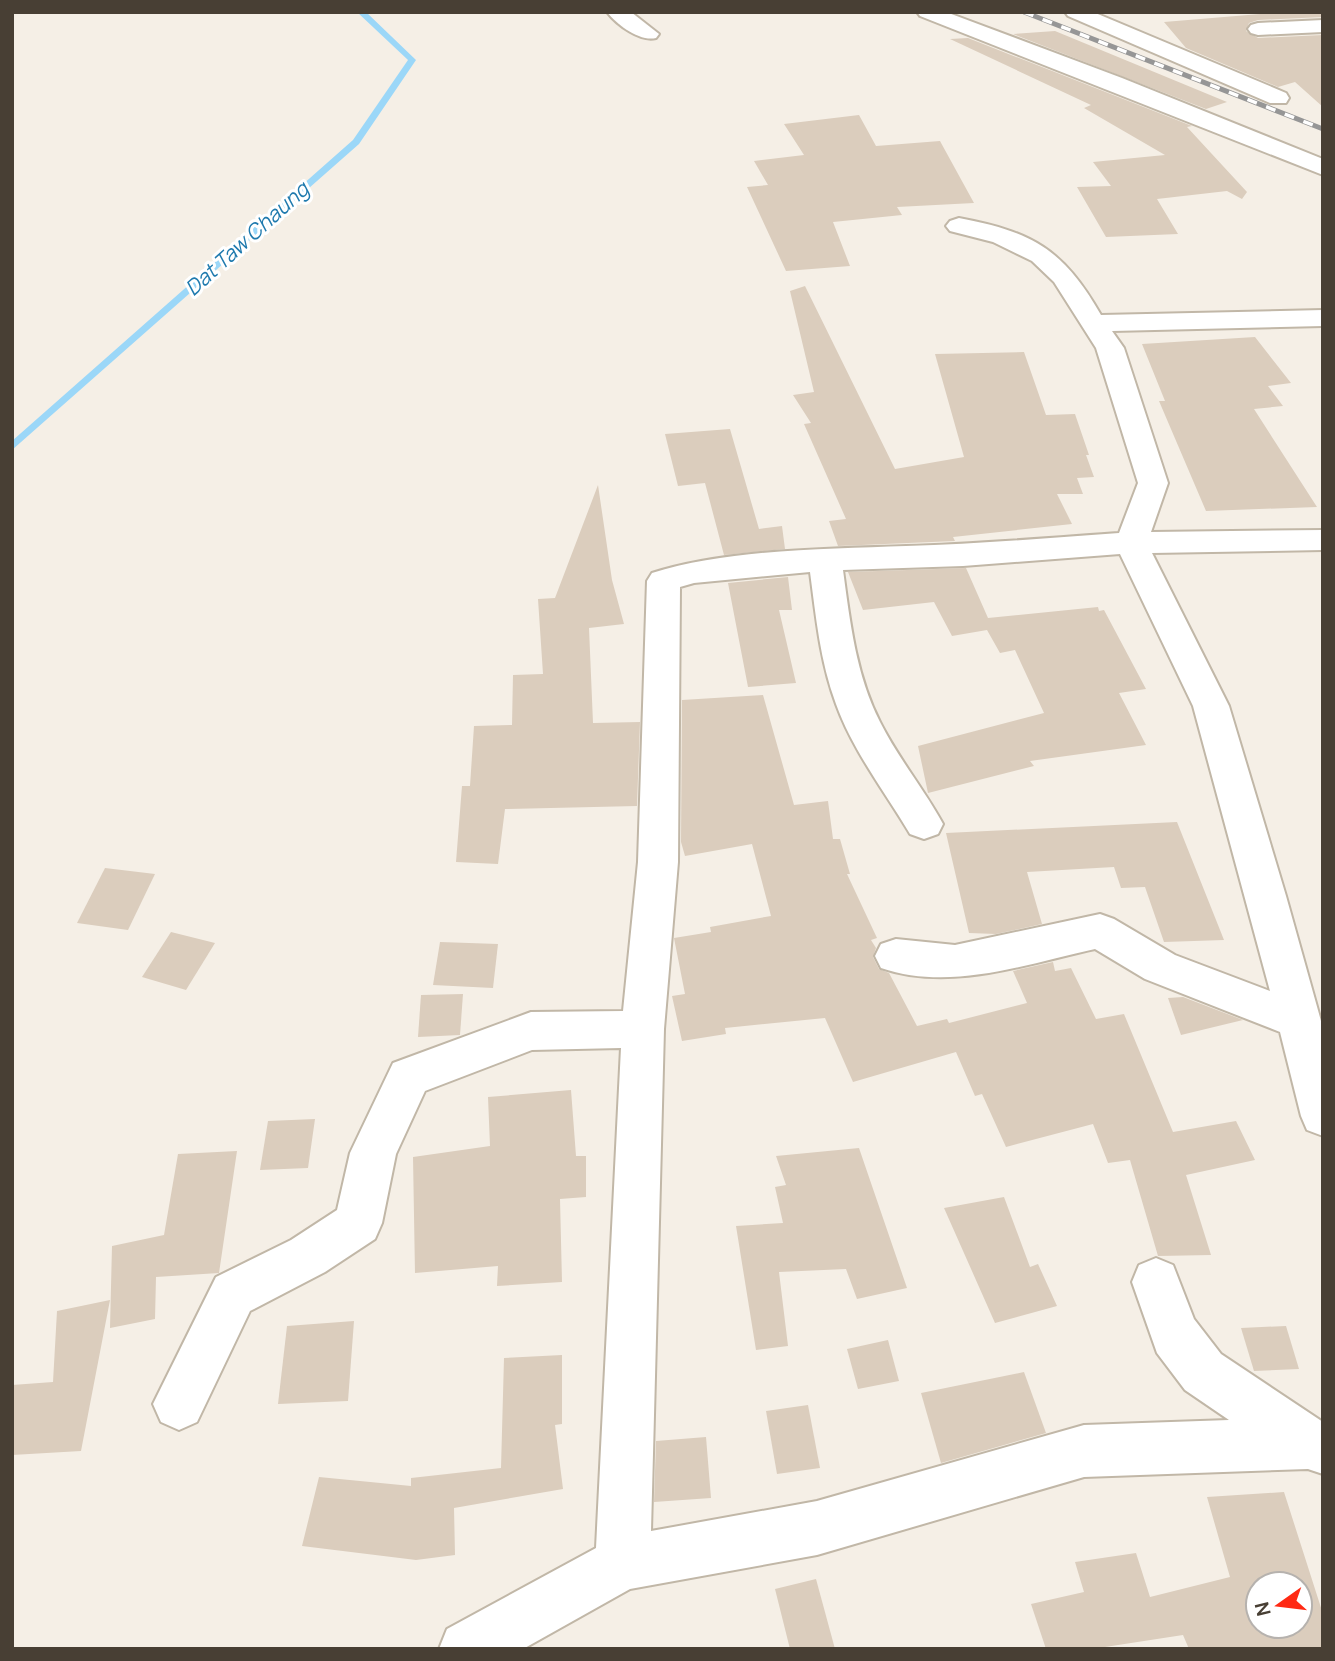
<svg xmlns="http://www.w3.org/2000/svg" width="1335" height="1661" viewBox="0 0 1335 1661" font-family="Manrope,sans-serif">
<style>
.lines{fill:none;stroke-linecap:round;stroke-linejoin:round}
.stream{fill:#9bd7f8;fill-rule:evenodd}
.building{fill:#dbcdbd;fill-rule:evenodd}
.minor-casing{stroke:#c1b7a7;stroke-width:4}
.minor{fill:#fff;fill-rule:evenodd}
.rail-casing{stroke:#969696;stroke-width:5}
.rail{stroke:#fff;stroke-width:3.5;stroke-dasharray:10;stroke-linecap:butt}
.labels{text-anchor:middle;stroke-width:6;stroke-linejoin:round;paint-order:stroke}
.far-water-label{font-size:21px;font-style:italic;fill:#1f7aae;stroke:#fff}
</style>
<rect width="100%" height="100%" fill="#f5efe6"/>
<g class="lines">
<polygon class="stream" points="357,12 366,12 416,60 359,144 12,450 12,441 353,140 408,60"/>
</g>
<g class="building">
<polygon points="1285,12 1323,12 1323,17 1258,20 1249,23 1246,31 1258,38 1323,35 1323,107 1295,82 1278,87 1186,48 1164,22"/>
<polygon points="1055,31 1227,102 1206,109 1013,34"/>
<polygon points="968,38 1192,126 1187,127 1247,192 1242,199 1227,191 1157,199 1178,234 1106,237 1077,187 1111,186 1093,162 1165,155 1084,108 1091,105 950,39"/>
<polygon points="859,115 876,146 940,141 974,203 897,207 902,215 833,222 850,266 786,271 747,187 768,185 754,161 804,155 784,124"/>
<polygon points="805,286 895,469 964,457 935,354 1024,352 1046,415 1075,414 1089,455 1086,455 1094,477 1077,478 1083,494 1057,494 1072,524 953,537 955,541 838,546 829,521 846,519 804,424 811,423 793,395 814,392 790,291"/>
<polygon points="1255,337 1291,383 1268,386 1283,406 1254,409 1317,507 1206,511 1159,401 1165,401 1142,344"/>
<polygon points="730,429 759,529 782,526 785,549 724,555 705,483 678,486 665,434"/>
<polygon points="598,485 612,580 624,624 589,628 593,723 640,722 637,806 505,809 498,864 456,862 462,786 470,786 474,726 512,725 513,675 543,674 538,599 555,598"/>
<polygon points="966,568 988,618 1098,607 1099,611 1104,610 1146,689 1119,693 1146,745 1030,761 1034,766 928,793 918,746 1044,713 1015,650 1000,653 987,630 952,636 934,602 863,610 848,572"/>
<polygon points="788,577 792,610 779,610 796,683 748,687 728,583"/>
<polygon points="763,695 794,805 828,801 833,839 840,839 850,874 847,874 877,938 871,940 876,948 873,957 879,969 889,973 917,1026 947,1019 949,1023 1027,1003 1013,971 1053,962 1055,971 1071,968 1096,1019 1124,1014 1173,1132 1236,1121 1255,1160 1186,1175 1211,1255 1158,1256 1130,1160 1108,1163 1093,1124 1006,1147 982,1094 975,1096 956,1052 853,1082 825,1018 725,1028 726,1034 682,1041 672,996 685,994 674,938 711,932 710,927 771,916 752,844 685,856 681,842 682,700"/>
<polygon points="1177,822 1224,940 1164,942 1145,887 1121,888 1114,867 1027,872 1042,924 996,934 969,933 946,833"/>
<polygon points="105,868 155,874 128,930 77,923"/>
<polygon points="171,932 215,943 186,990 142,977"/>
<polygon points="440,942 498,944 493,988 433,985"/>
<polygon points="463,994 460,1035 418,1037 421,995"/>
<polygon points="1183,997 1243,1020 1181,1035 1168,998"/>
<polygon points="571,1090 576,1156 586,1156 586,1197 560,1199 562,1282 497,1286 498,1266 415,1273 413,1157 490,1146 488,1097"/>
<polygon points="315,1119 308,1168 260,1170 268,1121"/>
<polygon points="859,1148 907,1288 857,1299 846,1269 779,1272 788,1346 756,1350 736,1226 783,1223 775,1187 786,1185 776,1156"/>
<polygon points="237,1151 219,1273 156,1277 155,1319 110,1328 112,1246 164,1235 178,1154"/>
<polygon points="1004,1197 1030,1267 1038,1264 1057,1306 995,1323 944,1208"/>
<polygon points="110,1300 81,1451 12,1455 12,1385 53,1382 57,1311"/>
<polygon points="354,1321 348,1401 278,1404 287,1326"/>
<polygon points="1286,1326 1299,1369 1254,1371 1241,1328"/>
<polygon points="888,1340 899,1381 858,1389 847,1349"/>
<polygon points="562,1355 562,1424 555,1425 563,1489 454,1508 455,1555 416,1560 302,1546 319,1477 411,1486 411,1478 501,1468 504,1358"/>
<polygon points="1024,1372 1046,1433 941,1463 921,1393"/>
<polygon points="808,1405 820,1468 777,1474 766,1411"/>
<polygon points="706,1437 711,1498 654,1502 656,1441"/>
<path d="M1284,1492L1323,1614V1649H1189L1183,1635L1092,1649H1046L1031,1604L1084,1592L1075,1562L1136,1553L1150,1597L1230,1577L1207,1497ZM1258,1584H1300V1626H1258Z"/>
<polygon points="816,1579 835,1649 790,1649 775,1589"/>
</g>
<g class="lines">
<defs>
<g id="minor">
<path d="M607,12H631L659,34L656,38C640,42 617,25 607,12Z"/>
<polygon points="917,12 946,12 1122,78 1323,159 1323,175 920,16"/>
<polygon points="1065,12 1093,12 1286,93 1289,98 1286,103 1270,103 1068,16"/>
<polygon points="1323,20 1323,32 1258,35 1251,33 1248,29 1251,25 1258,23"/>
<path d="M959,218C1033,232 1063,249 1101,315L1323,310V326L1112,331L1124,348L1168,483L1151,532L1323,530V550L1152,553L1229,706L1286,896L1321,1021L1323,1136L1307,1130L1301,1116L1280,1032L1145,979L1095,949C1026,964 951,992 881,968L875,956L881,944L896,939L955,945L1100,914L1114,919L1175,955L1270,991L1193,706L1120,554L963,566L843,570C850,622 856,675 880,722C898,758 924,789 943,824L938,834L924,839L910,834C885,792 853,751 836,704C820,661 816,617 810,572L694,583L680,587L678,862L664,1029L651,1531L817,1501L1084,1425L1229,1420L1185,1390L1157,1353L1132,1282L1139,1265L1156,1258L1173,1265L1194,1319L1221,1354L1323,1422V1474L1308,1469L1084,1477L817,1555L630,1589L523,1649H439L447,1629L596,1548L621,1048L532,1050L425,1091L396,1154L382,1223L375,1239L325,1272L250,1311L197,1422L179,1430L161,1422L153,1404L216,1277L291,1240L337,1210L350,1153L393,1063L531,1012L623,1011L638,862L647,581L652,573C727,549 827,549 906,546C977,544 1048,538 1119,533L1138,483L1096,348L1054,282L1032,261L993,242L950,231L946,226L950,221Z"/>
</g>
</defs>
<use href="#minor" class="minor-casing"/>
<use href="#minor" class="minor"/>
<defs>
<polyline id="rail" points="1024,12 1323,129"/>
</defs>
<use href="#rail" class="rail-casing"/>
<use href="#rail" class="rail"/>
</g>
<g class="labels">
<g class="far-water-label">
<text transform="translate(247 239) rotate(-42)" y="7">Dat Taw Chaung</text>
</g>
</g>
<rect width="1335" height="1661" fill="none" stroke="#483f34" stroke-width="28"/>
<g transform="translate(1279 1605) rotate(256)"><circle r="33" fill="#ffffff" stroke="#b6b2ae" stroke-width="2"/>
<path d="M0-5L12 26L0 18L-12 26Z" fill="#ff2913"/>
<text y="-10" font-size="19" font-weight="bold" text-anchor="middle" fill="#483f34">N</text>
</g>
</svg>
